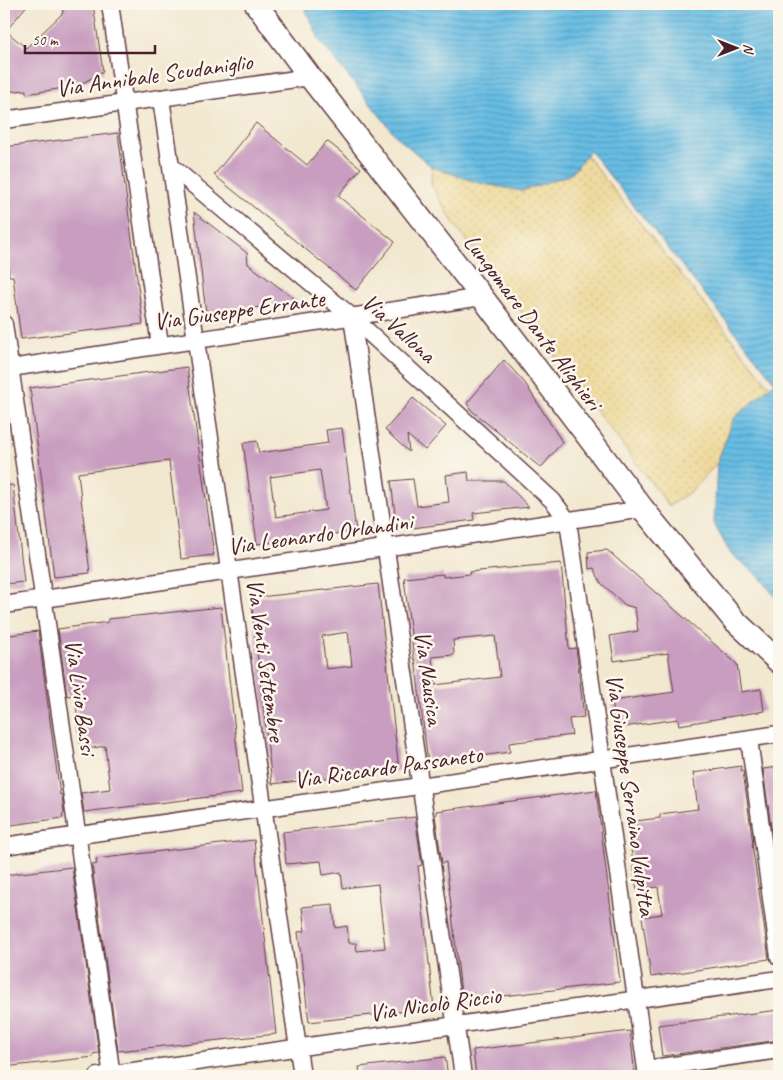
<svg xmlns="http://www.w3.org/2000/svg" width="783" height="1080" viewBox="0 0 783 1080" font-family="Caveat,sans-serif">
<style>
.sand{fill:url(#sand-dots);stroke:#9c7c64}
.water{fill:url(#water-rules);stroke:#586e88}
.building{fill:#c89dc0;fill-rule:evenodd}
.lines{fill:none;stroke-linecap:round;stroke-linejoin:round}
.minor-casing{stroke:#633d44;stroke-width:19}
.secondary-casing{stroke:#633d44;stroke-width:25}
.minor{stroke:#fff;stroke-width:16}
.secondary{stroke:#fff;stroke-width:22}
.labels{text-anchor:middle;stroke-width:5;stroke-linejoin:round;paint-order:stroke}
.street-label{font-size:24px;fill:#4a1f2b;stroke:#fbf7ec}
</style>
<defs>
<pattern id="sand-dots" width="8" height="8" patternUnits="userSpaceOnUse" patternTransform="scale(1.25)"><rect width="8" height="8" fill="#eeda9e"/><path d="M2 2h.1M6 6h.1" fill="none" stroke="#cebb88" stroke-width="1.8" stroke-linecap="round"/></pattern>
<pattern id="water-rules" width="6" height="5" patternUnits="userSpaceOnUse" patternTransform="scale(1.25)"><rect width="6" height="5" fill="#67bde4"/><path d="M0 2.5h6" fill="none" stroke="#5799b9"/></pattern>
</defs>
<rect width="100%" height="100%" fill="#fbf7ec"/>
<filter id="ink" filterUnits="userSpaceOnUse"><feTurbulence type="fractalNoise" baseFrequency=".02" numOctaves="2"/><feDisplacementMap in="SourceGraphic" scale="10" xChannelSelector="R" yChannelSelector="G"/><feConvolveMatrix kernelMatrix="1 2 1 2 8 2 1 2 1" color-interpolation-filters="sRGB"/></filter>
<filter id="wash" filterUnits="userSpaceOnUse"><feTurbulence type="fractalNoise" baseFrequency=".0096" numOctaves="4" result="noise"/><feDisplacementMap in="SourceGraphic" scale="20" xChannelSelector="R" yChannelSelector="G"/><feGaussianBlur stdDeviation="1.12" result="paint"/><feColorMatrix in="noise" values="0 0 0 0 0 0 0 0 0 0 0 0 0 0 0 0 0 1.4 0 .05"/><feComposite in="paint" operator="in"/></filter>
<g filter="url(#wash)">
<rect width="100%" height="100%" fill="#f2e8d0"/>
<polygon class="sand" points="586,155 770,387 734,418 717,463 691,491 669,506 455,225 431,184 432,167 479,183 571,174"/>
<polygon class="water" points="303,4 779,4 779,602 760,577 730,553 714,524 717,463 734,418 775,382 590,151 571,174 522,191 479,183 432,167 397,137 320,41"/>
<g id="blocks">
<g class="building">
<polygon points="4,4 28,4 6,31 26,48 63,13 62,4 93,4 103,72 77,86 26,94 26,90 4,92"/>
<polygon points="256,123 307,165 327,141 361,168 338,196 395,242 356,290 214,175"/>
<polygon points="118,133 143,324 21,339 13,276 9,276 4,232 4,147"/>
<polygon points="194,212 247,253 248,264 300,303 206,313"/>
<polygon points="504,360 525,383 562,442 541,468 471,410 467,403"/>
<polygon points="187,367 214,555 181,559 169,461 78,473 90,573 54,577 30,388"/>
<polygon points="413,398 446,426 425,450 407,435 409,452 385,430"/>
<path d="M342,428L356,531L257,544L243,443L257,441L259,453L328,443L326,430ZM320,470L326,510L276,517L270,477Z"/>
<polygon points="468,472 469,481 504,481 529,507 473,513 474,520 397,530 391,481 413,479 417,506 449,502 446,475"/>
<polygon points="13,485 24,582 4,584 4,486"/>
<polygon points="607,550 737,664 741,692 761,689 764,711 679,725 678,719 616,728 612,701 674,692 668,653 614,661 610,636 638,631 635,608 625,605 601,583 594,568 589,569 588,552"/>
<path d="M561,563L569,649L576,648L584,717L569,719L572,735L509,743L510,752L428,763L415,659H414L404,578L443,574V577L470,574L469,572ZM495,636L500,677L435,685L432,657L454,655L453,640Z"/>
<path d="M378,584L399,770L272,784L251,598ZM348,632L352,666L326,669L322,636Z"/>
<polygon points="221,607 242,793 84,812 81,793 110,789 105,746 81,750 75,695 67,696 58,629 108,622 108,619"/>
<polygon points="38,631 60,795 62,795 64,814 62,814 63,818 4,826 4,636"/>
<polygon points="741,766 741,771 743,771 753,844 752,844 769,959 651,977 642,917 662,914 658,887 637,890 627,822 660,818 660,814 698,809 693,773"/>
<polygon points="779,767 779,841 773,841 763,769"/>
<polygon points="596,790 620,982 462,1001 446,862 442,863 435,815 436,814 436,811"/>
<polygon points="415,817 422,865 418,866 434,1008 309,1022 298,932 305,931 302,907 333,904 335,928 347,926 349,943 356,943 357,951 385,948 378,884 343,888 341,872 323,875 321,861 286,864 283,832"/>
<polygon points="254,840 276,1034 118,1051 92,865 97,864 96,859"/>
<polygon points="72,867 99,1053 93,1054 94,1057 4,1067 4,875"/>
<polygon points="779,1010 779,1040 662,1056 658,1025"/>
<polygon points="630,1031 635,1076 476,1076 473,1050"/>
<polygon points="445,1057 448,1076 360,1076 359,1067"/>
</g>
</g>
</g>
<g filter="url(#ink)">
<use href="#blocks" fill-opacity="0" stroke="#633d44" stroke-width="1"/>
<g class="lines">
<defs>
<g id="minor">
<polyline points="110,4 160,345"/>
<polyline points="161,98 302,1076"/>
<polyline points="4,120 310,77"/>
<polyline points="172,167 352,317 553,501 568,521 647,1076"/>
<polyline points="352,317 463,1076"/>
<polyline points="4,324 112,1076"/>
<polyline points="4,369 482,297"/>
<polyline points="4,605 643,509"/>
<polyline points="749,739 779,957"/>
<polyline points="4,846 779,734"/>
<polyline points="646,1069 779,1050"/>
<polyline points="98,1076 779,979"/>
</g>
<polyline id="secondary" points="256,4 310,77 482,297 643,509 733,619 779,662"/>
</defs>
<use href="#minor" class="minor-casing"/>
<use href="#secondary" class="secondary-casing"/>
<use href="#minor" class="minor"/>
<use href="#secondary" class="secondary"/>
</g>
</g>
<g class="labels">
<g class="street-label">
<text transform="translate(154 75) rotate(-8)" y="8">Via Annibale Scudaniglio</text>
<text transform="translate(239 310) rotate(-8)" y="8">Via Giuseppe Errante</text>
<text transform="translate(533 322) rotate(53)" y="8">Lungomare Dante Alighieri</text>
<text transform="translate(399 328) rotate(42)" y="8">Via Vallona</text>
<text transform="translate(320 534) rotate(-8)" y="8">Via Leonardo Orlandini</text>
<text transform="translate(266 660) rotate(82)" y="8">Via Venti Settembre</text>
<text transform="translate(429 678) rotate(82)" y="8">Via Nausica</text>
<text transform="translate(81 697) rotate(82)" y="8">Via Livio Bassi</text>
<text transform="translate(388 767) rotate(-8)" y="8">Via Riccardo Passaneto</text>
<text transform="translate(631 795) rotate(82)" y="8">Via Giuseppe Serraino Vulpitta</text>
<text transform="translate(435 1004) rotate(-8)" y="8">Via Nicolò Riccio</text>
</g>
</g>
<rect width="783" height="1080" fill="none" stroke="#fbf7ec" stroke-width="20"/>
<g transform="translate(736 48) rotate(90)" stroke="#fbf7ec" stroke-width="4" paint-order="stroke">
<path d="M0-4L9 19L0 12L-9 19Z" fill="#4a1f2b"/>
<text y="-8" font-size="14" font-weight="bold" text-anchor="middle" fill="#4a1f2b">N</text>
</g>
<path d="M25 45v8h130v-8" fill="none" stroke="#4a1f2b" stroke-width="2.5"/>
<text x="32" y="45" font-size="15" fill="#4a1f2b" stroke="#fbf7ec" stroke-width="4" paint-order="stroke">50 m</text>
</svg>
